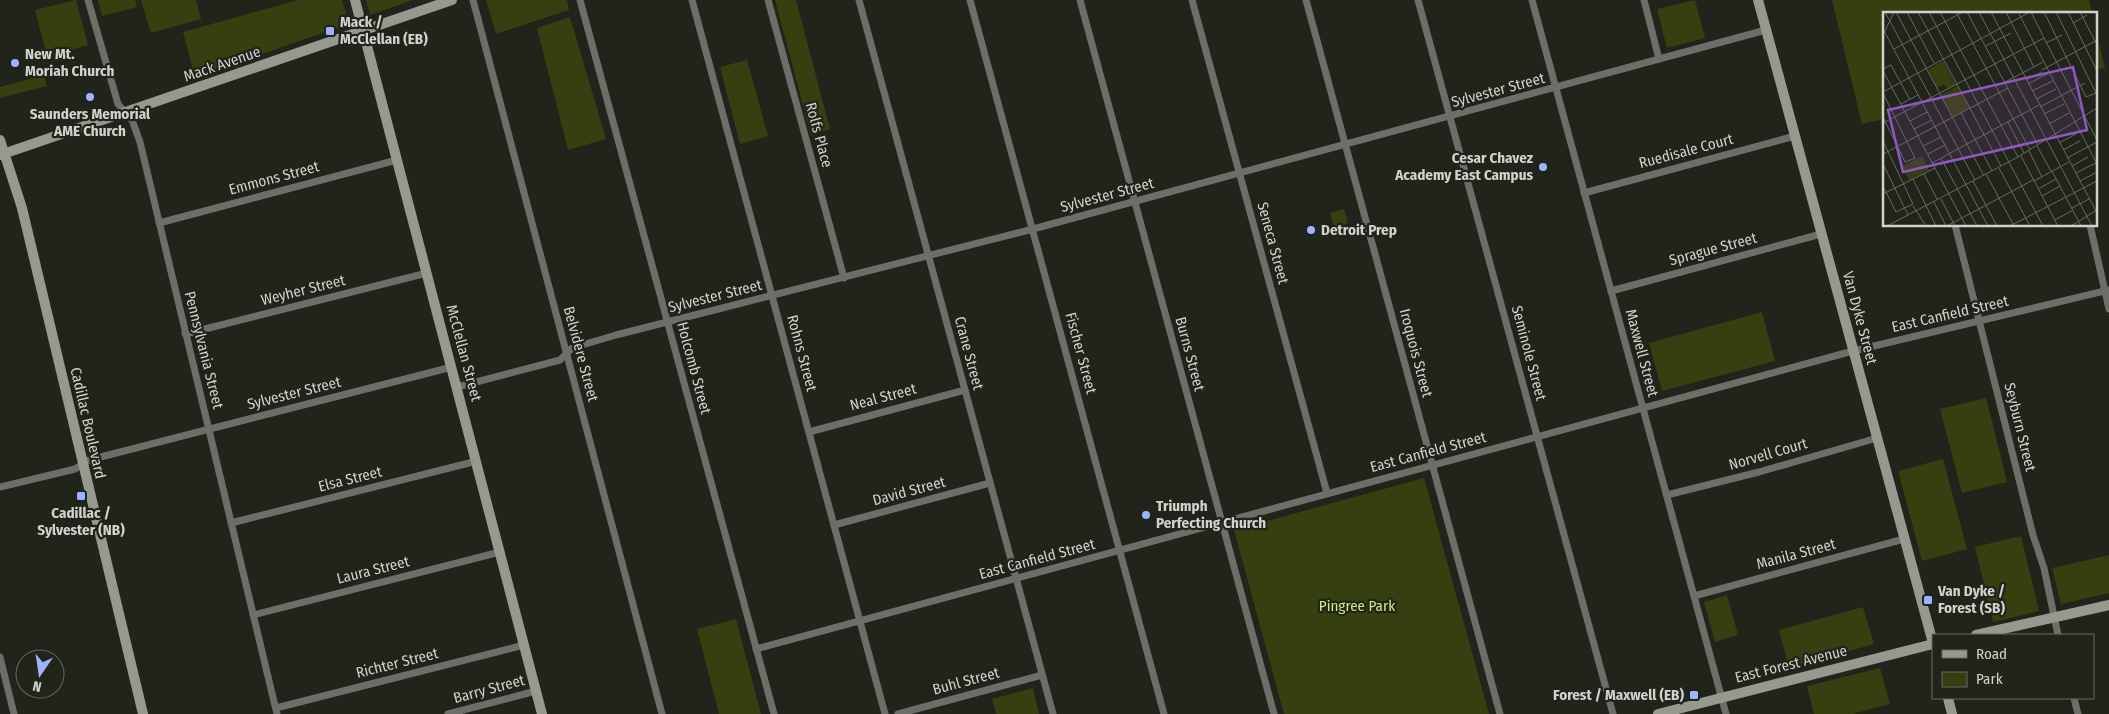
<svg xmlns="http://www.w3.org/2000/svg" width="2109" height="714" viewBox="0 0 2109 714" font-family="'Fira Sans Condensed',sans-serif">
<style>
.green{fill:#363f10}
.lines{fill:none;stroke-linecap:round;stroke-linejoin:round}
.street{stroke:#6c6e68;stroke-width:7}
.secondary{stroke:#979990;stroke-width:10}
.poi-dot{fill:#9db4fd;stroke:#21241a;stroke-width:2}
.labels{text-anchor:middle;stroke-width:4.5;stroke-linejoin:round;paint-order:stroke}
.poi-label{font-size:15px;font-weight:bold;fill:#d0d2cc;stroke:#21241a;text-anchor:start}
.street-label{font-size:15px;fill:#d0d2cc;stroke:#21241a}
.park-label{font-size:15px;fill:#d0eb79;stroke:#21241a}
.inset-road{fill:none;stroke:#676a61;stroke-width:1}
.view{fill:#9056c2;fill-opacity:0.15;stroke:#9056c2;stroke-width:2.5}
.inset-edge{fill:none;stroke:#d0d2cc;stroke-width:2.5}
</style>
<rect width="100%" height="100%" fill="#21241a"/>
<g class="green">
<polygon points="76,0 88,45 47,56 35,10"/>
<polygon points="98,0 135,0 137,7 102,16"/>
<polygon points="141,0 196,0 201,19 151,33"/>
<polygon points="298,0 342,0 349,24 195,77 183,32"/>
<polygon points="366,0 413,0 370,15"/>
<polygon points="486,0 567,0 569,10 496,34"/>
<polygon points="775,0 796,0 830,129 811,135"/>
<polygon points="1695,0 1705,38 1667,48 1657,9"/>
<polygon points="1832,0 2089,0 2092,14 1884,14 1884,119 1862,124"/>
<polygon points="570,17 606,139 568,150 537,28"/>
<polygon points="2095,27 2105,68 2095,70"/>
<polygon points="747,60 768,136 740,144 720,67"/>
<polygon points="44,75 47,86 0,98 0,87"/>
<polygon points="1344,209 1348,223 1334,227 1330,213"/>
<polygon points="1762,312 1775,361 1662,391 1649,343"/>
<polygon points="1986,398 2007,482 1962,493 1940,409"/>
<polygon points="1943,459 1967,549 1922,561 1898,471"/>
<polygon points="1424,478 1489,714 1284,714 1234,530"/>
<polygon points="2021,536 2039,611 1993,622 1975,547"/>
<polygon points="2109,555 2109,593 2061,604 2052,568"/>
<polygon points="1727,595 1738,635 1715,642 1704,602"/>
<polygon points="1863,607 1874,644 1789,668 1779,630"/>
<polygon points="736,619 761,714 719,714 697,629"/>
<polygon points="1880,668 1890,704 1852,714 1814,714 1807,686"/>
<polygon points="1033,688 1039,714 996,714 992,699"/>
</g>
<g class="lines">
<g class="street">
<polyline points="88,0 118,104 132,120 140,142 277,714"/>
<polyline points="473,0 662,714"/>
<polyline points="580,0 774,714"/>
<polyline points="692,0 885,714"/>
<polyline points="768,0 844,278"/>
<polyline points="859,0 1053,714"/>
<polyline points="970,0 1164,714"/>
<polyline points="1080,0 1274,714"/>
<polyline points="1192,0 1327,493"/>
<polyline points="1306,0 1500,714"/>
<polyline points="1418,0 1613,714"/>
<polyline points="1532,0 1726,714"/>
<polyline points="1644,0 1659,59"/>
<polyline points="1584,193 1795,136"/>
<polyline points="159,223 397,160"/>
<polyline points="1955,225 2033,535 2044,568 2058,635"/>
<polyline points="2090,225 2109,309"/>
<polyline points="1611,291 1821,234"/>
<polyline points="185,334 427,273"/>
<polyline points="457,387 560,360 572,348 616,335 1033,229 1766,30"/>
<polyline points="809,432 965,390"/>
<polyline points="0,487 75,469 89,460 452,367"/>
<polyline points="1667,495 1759,472 1877,438"/>
<polyline points="231,523 477,461"/>
<polyline points="834,525 990,483"/>
<polyline points="1694,596 1904,539"/>
<polyline points="253,615 500,552"/>
<polyline points="756,649 1853,351 2109,290"/>
<polyline points="0,657 14,714"/>
<polyline points="2074,698 2078,714"/>
<polyline points="276,708 524,645"/>
<polyline points="448,714 536,691"/>
<polyline points="898,714 1042,675"/>
</g>
<g class="secondary">
<polyline points="355,0 542,714"/>
<polyline points="1758,0 1933,643"/>
<polyline points="0,140 22,208 143,714"/>
<polyline points="0,155 452,0"/>
<polyline points="1976,635 2109,605"/>
<polyline points="1948,698 1952,714"/>
<polyline points="1658,714 1933,644"/>
</g>
</g>
<g class="poi-dot">
<rect x="325" y="26" width="10" height="10" rx="2.5"/>
<circle cx="15" cy="63" r="5"/>
<circle cx="90" cy="97" r="5"/>
<circle cx="1543" cy="167" r="5"/>
<circle cx="1311" cy="230" r="5"/>
<rect x="76" y="491" width="10" height="10" rx="2.5"/>
<circle cx="1146" cy="515" r="5"/>
<rect x="1923" y="595" width="10" height="10" rx="2.5"/>
<rect x="1689" y="690" width="10" height="10" rx="2.5"/>
</g>
<g class="labels">
<g class="poi-label">
<text x="340" y="27">Mack /<tspan x="340" dy="17">McClellan (EB)</tspan></text>
<text x="25" y="59">New Mt.<tspan x="25" dy="17">Moriah Church</tspan></text>
<text x="90" y="119" text-anchor="middle">Saunders Memorial<tspan x="90" dy="17">AME Church</tspan></text>
<text x="1533" y="163" text-anchor="end">Cesar Chavez<tspan x="1533" dy="17">Academy East Campus</tspan></text>
<text x="1321" y="235">Detroit Prep</text>
<text x="1156" y="511">Triumph<tspan x="1156" dy="17">Perfecting Church</tspan></text>
<text x="81" y="518" text-anchor="middle">Cadillac /<tspan x="81" dy="17">Sylvester (NB)</tspan></text>
<text x="1938" y="596">Van Dyke /<tspan x="1938" dy="17">Forest (SB)</tspan></text>
<text x="1684" y="700" text-anchor="end">Forest / Maxwell (EB)</text>
</g>
<g class="street-label">
<text transform="translate(222 64) rotate(-19)" y="5">Mack Avenue</text>
<text transform="translate(1498 90) rotate(-15)" y="5">Sylvester Street</text>
<text transform="translate(819 135) rotate(75)" y="5">Rolfs Place</text>
<text transform="translate(1686 151) rotate(-15)" y="5">Ruedisale Court</text>
<text transform="translate(274 178) rotate(-15)" y="5">Emmons Street</text>
<text transform="translate(1107 195) rotate(-15)" y="5">Sylvester Street</text>
<text transform="translate(1273 243) rotate(75)" y="5">Seneca Street</text>
<text transform="translate(1713 249) rotate(-15)" y="5">Sprague Street</text>
<text transform="translate(303 290) rotate(-14)" y="5">Weyher Street</text>
<text transform="translate(715 296) rotate(-14)" y="5">Sylvester Street</text>
<text transform="translate(1950 314) rotate(-13)" y="5">East Canfield Street</text>
<text transform="translate(1860 318) rotate(75)" y="5">Van Dyke Street</text>
<text transform="translate(204 350) rotate(76)" y="5">Pennsylvania Street</text>
<text transform="translate(464 353) rotate(75)" y="5">McClellan Street</text>
<text transform="translate(802 353) rotate(75)" y="5">Rohns Street</text>
<text transform="translate(969 353) rotate(75)" y="5">Crane Street</text>
<text transform="translate(1081 353) rotate(75)" y="5">Fischer Street</text>
<text transform="translate(1416 353) rotate(75)" y="5">Iroquois Street</text>
<text transform="translate(1529 353) rotate(75)" y="5">Seminole Street</text>
<text transform="translate(1642 353) rotate(75)" y="5">Maxwell Street</text>
<text transform="translate(581 354) rotate(75)" y="5">Belvidere Street</text>
<text transform="translate(1190 354) rotate(75)" y="5">Burns Street</text>
<text transform="translate(694 368) rotate(75)" y="5">Holcomb Street</text>
<text transform="translate(294 393) rotate(-14)" y="5">Sylvester Street</text>
<text transform="translate(883 397) rotate(-15)" y="5">Neal Street</text>
<text transform="translate(88 423) rotate(77)" y="5">Cadillac Boulevard</text>
<text transform="translate(2020 427) rotate(76)" y="5">Seyburn Street</text>
<text transform="translate(1428 452) rotate(-15)" y="5">East Canfield Street</text>
<text transform="translate(1768 454) rotate(-16)" y="5">Norvell Court</text>
<text transform="translate(350 479) rotate(-14)" y="5">Elsa Street</text>
<text transform="translate(909 491) rotate(-15)" y="5">David Street</text>
<text transform="translate(1796 554) rotate(-15)" y="5">Manila Street</text>
<text transform="translate(1037 559) rotate(-15)" y="5">East Canfield Street</text>
<text transform="translate(373 570) rotate(-14)" y="5">Laura Street</text>
<text transform="translate(397 663) rotate(-14)" y="5">Richter Street</text>
<text transform="translate(1791 664) rotate(-14)" y="5">East Forest Avenue</text>
<text transform="translate(966 681) rotate(-15)" y="5">Buhl Street</text>
<text transform="translate(489 689) rotate(-15)" y="5">Barry Street</text>
</g>
<g class="park-label">
<text x="1357" y="611">Pingree Park</text>
</g>
</g>
<g transform="translate(1883 12)">
<rect width="214" height="214" fill="#21241a"/>
<path d="M60,49L73,73L64,77L61,72L54,76L45,58ZM74,74L86,96L70,105L58,83ZM39,144L46,158L26,168L19,154Z" fill="#363f10"/>
<path class="inset-road" d="M2,0L92,168M13,0L101,164M24,0L51,51M35,0L118,154M46,0L160,214M57,0L135,145M73,0L147,138M84,0L155,133M96,0L209,214M108,0L214,201M123,0L151,55M135,0L214,152M161,0L203,85L213,81M173,0L214,83M185,0L214,59M197,0L214,33M190,11L204,3M0,17L105,214M0,23L11,0M161,26L214,128M163,31L179,23M103,34L128,21M11,37L80,0M0,57L8,53L27,88M159,58L214,28M0,59L83,214M143,68L159,60M122,70L160,50M145,72L166,61M149,79L170,69M0,80L147,0M0,81L32,146L22,150L0,105M153,87L173,77M18,92L35,83M157,95L202,71M78,101L109,159M161,102L181,92M27,109L44,100M125,110L141,141M0,111L161,26L148,0M166,112L186,101M31,117L49,108M0,129L30,192L13,200L0,174M176,131L193,122M40,134L58,125M154,134L168,159M180,138L197,129M146,139L159,165M0,142L125,76M45,142L62,133M138,144L175,214M58,146L94,214M184,146L214,130M49,151L156,93M0,152L25,203M189,154L205,145M116,156L147,214M169,159L198,214M193,161L213,151M41,162L54,187M103,162L130,212M30,167L53,214M90,169L114,214M151,169L186,150M197,169L214,160M155,177L173,167M0,182L52,156M159,184L177,174M58,187L72,214M51,190L63,214M30,194L43,214M189,196L206,187M172,208L190,198M4,214L135,145L214,96M64,214L150,168M127,214L214,169M188,214L214,198"/>
<path class="view" d="M190,55L204,118L20,160L5,98Z"/>
<rect width="214" height="214" class="inset-edge"/>
</g>
<rect x="1932" y="634" width="162" height="65" fill="#21241a" stroke="#676a61"/>
<rect x="1942" y="650" width="25" height="8" fill="#979990" stroke="#676a61"/>
<text x="1976" y="659" font-size="15" fill="#d0d2cc">Road</text>
<rect x="1942" y="672" width="25" height="15" fill="#363f10" stroke="#676a61"/>
<text x="1976" y="684" font-size="15" fill="#d0d2cc">Park</text>
<g transform="translate(40 674) rotate(193)"><circle r="24" fill="#21241a" stroke="#676a61"/>
<path d="M0-4L9 19L0 12L-9 19Z" fill="#9db4fd"/>
<text y="-8" font-size="14" font-weight="bold" text-anchor="middle" fill="#d0d2cc">N</text>
</g>
</svg>
